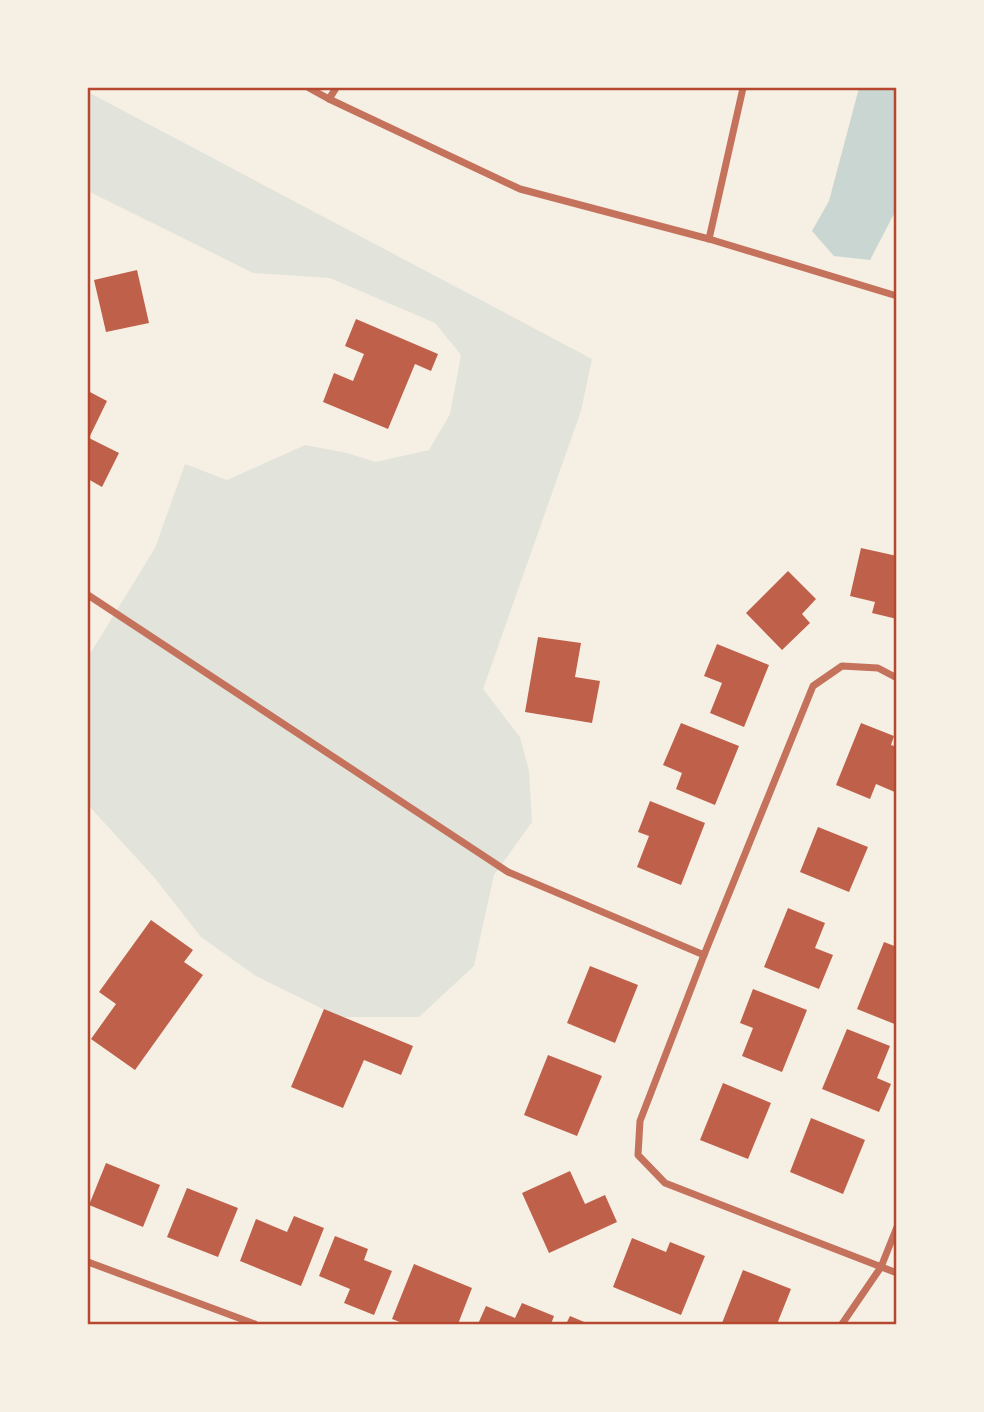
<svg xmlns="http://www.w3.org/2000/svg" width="984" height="1412" viewBox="0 0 984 1412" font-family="'Work Sans',sans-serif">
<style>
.green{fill:#e2e4dc}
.water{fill:#c9d6d2}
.building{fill:#bf614a}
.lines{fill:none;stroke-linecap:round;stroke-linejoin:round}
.minor{stroke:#c5725c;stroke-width:7}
.neatline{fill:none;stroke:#b5482f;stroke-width:2.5}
</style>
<rect width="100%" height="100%" fill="#f6efe4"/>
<polygon class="green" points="88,92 592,359 581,411 483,689 520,737 529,771 532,822 494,875 474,966 419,1017 339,1017 256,976 201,937 153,876 88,805 88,657 155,548 185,464 227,480 305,445 347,453 376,462 429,450 450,414 461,355 435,323 330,278 253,273 88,191"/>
<polygon class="water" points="859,88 896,88 896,210 870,260 834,256 812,231 829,201"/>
<g class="building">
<polygon points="137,270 149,323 106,332 94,280"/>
<polygon points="356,319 438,354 431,371 415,364 388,429 323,402 334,373 353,381 364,354 345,346"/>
<polygon points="88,391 107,401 89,438 119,453 102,487 88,479"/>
<polygon points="861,548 897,556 897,619 872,613 875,602 850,596"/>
<polygon points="788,571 816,599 802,614 810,623 782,650 746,613"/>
<polygon points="538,637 581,643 575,677 600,681 592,723 525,712"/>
<polygon points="717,644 769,665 744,727 710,713 722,683 704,676"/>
<polygon points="681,723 739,746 715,805 676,789 682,773 663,765"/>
<polygon points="861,723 894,736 891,745 897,747 897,793 876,784 870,799 836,785"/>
<polygon points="650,801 705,823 681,885 637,867 649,836 638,832"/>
<polygon points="818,827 868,847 849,892 800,872"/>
<polygon points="788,908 825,923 815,948 833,955 819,989 764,967"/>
<polygon points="151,920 193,950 184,962 203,975 135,1070 91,1039 116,1004 99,992"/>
<polygon points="884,942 897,947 897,1025 857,1009"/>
<polygon points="590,966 638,985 615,1043 567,1023"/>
<polygon points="753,989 807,1010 782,1072 742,1056 753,1028 740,1023"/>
<polygon points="324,1009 413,1046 401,1075 364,1060 343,1108 291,1087"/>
<polygon points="847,1029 890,1046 877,1078 891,1084 879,1112 822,1089"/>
<polygon points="548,1055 602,1076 577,1136 524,1115"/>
<polygon points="723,1083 771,1103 748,1159 700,1140"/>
<polygon points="811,1118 865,1140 843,1194 790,1172"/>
<polygon points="106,1163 160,1185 143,1227 89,1205"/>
<polygon points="570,1171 585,1204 605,1195 617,1222 549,1253 522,1193"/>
<polygon points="187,1188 238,1208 218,1257 167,1237"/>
<polygon points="294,1216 324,1228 301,1286 240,1261 256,1219 287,1232"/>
<polygon points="335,1236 368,1249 364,1260 392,1271 374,1315 344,1303 350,1289 319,1276"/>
<polygon points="632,1238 666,1252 670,1242 705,1256 681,1315 613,1287"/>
<polygon points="414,1264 472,1288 458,1324 405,1324 392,1319"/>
<polygon points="743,1270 791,1289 777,1324 722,1323"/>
<polygon points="522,1303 554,1316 551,1324 478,1324 486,1306 515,1318"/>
<polygon points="570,1316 589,1324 566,1324"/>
</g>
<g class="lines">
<g class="minor">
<polyline points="309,88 329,99 520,189 709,239 897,296"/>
<polyline points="329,99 336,88"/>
<polyline points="709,239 743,88"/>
<polyline points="88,595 508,872 704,955"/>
<polyline points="897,678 878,668 842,666 813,686 704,955 640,1121 638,1155 665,1183 897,1273"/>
<polyline points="88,1262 255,1324"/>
<polyline points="842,1324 881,1267 897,1227"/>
</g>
</g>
<rect width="984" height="1412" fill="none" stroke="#f6efe4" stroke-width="178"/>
<rect x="89" y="89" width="806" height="1234" class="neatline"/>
</svg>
